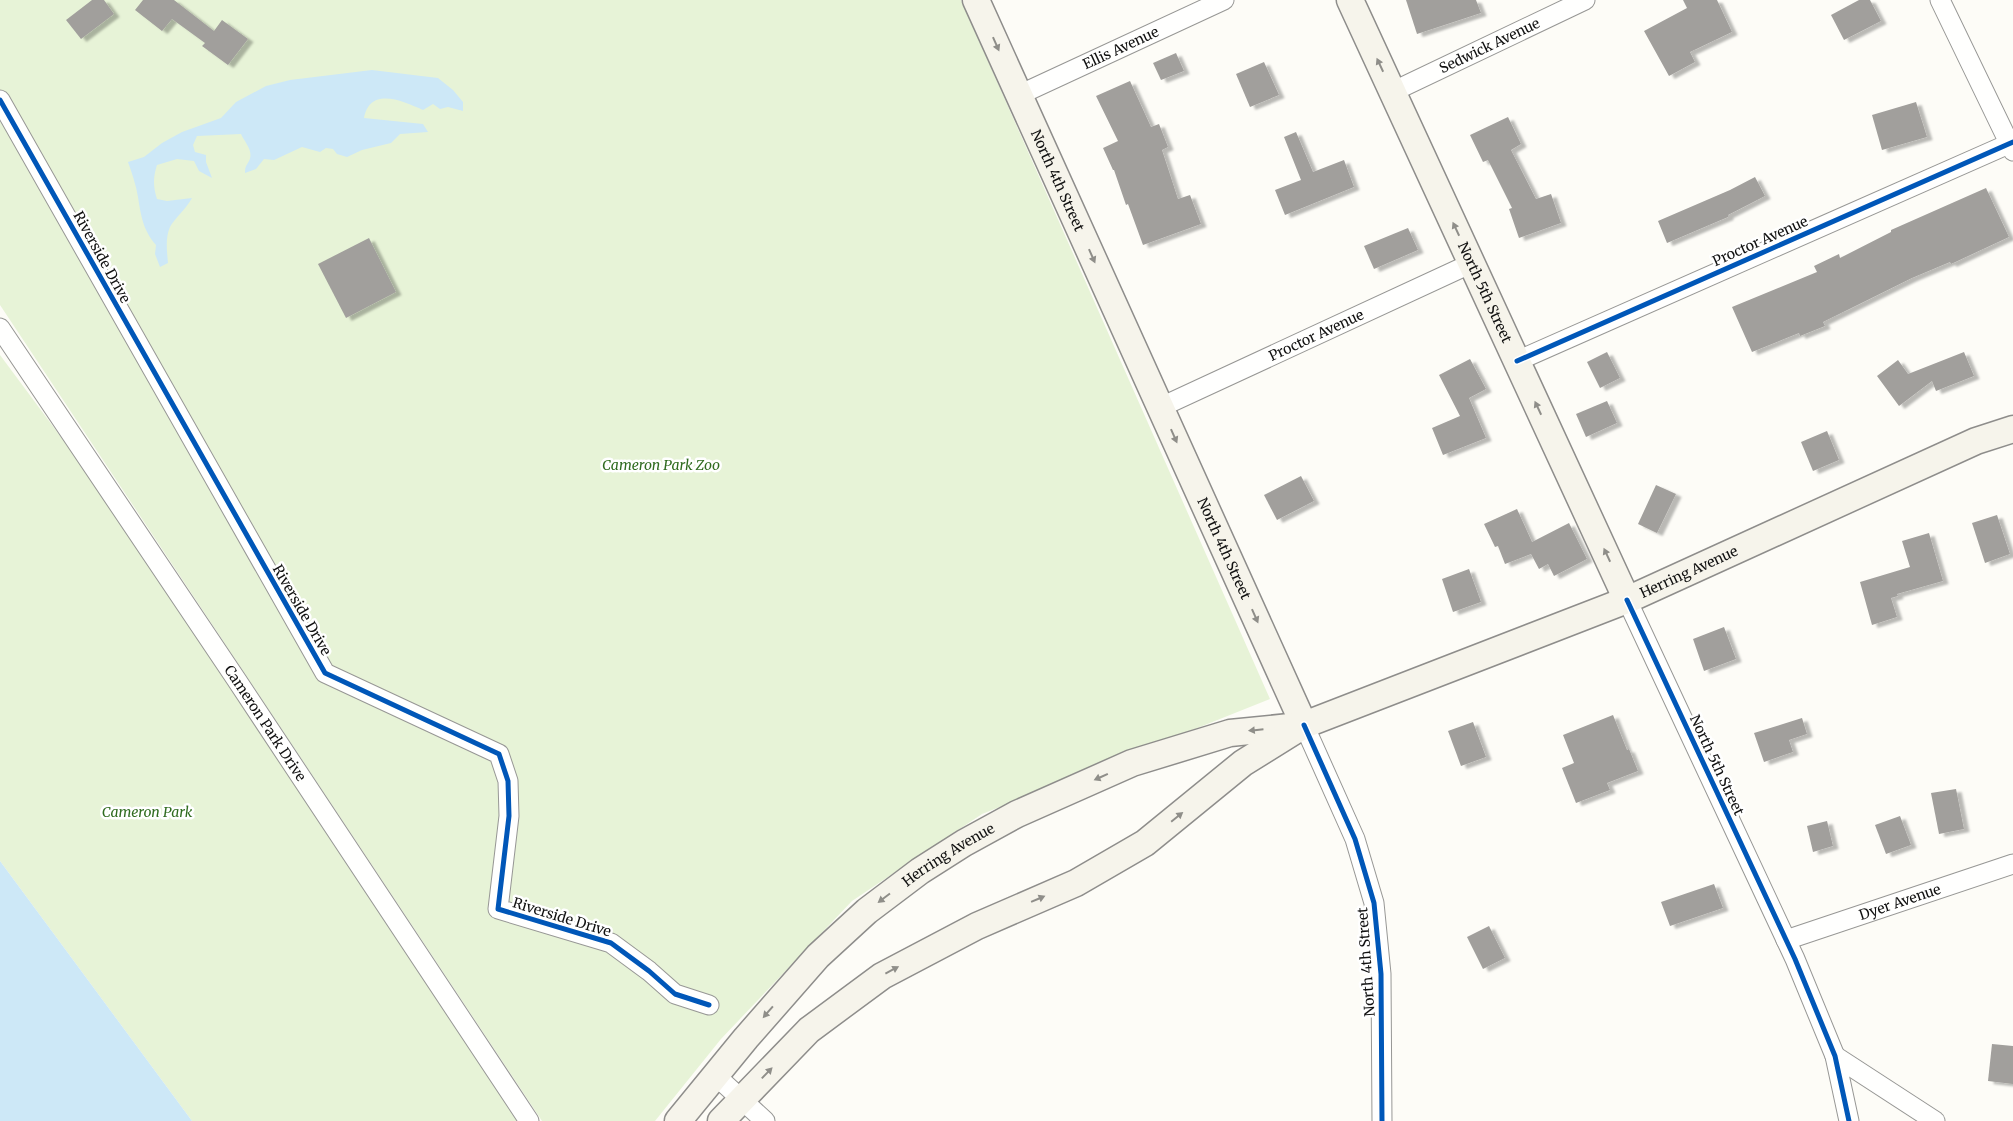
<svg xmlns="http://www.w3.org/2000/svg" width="2013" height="1121" viewBox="0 0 2013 1121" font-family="Merriweather,serif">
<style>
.green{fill:#e7f3d7}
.water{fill:#cde8f7}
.building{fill:#a19f9c;filter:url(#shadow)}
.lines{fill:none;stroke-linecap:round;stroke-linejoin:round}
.street-casing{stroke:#979795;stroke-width:21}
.secondary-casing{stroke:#8e8d8b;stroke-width:29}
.street{stroke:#fffffe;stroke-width:19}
.secondary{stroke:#f6f4eb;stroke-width:26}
.cycleway-casing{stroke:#fff;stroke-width:8}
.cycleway{stroke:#0057b8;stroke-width:5}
.oneway{fill:#8f8e89}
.labels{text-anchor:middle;stroke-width:5;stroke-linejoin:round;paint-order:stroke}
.street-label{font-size:14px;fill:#111;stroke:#fff}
.park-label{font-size:14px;font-style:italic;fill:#2f6b1f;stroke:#fff}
</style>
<defs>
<filter id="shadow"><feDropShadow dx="5.5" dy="3" stdDeviation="1" flood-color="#0004"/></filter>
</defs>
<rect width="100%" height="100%" fill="#fdfcf7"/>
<g class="green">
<polygon points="0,0 961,0 1270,699 982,814 852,901 721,1039 655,1121 542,1121 0,305"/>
<polygon points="0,355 188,608 529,1121 192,1121 0,861"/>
</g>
<g class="water">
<path d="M372,70L438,78L453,90L463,102V111L448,107L440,109L433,104L423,110C403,101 370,86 364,118L423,124L428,132L400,134L391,143L362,150L347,157L337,154L333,149L326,148L320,152L302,147L274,160L264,159L256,169L245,173C245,167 246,166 249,161C254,151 245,143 241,134L197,136L193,145L195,152L206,155V162L212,178L199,171L194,161L177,159L157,165C153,177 153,187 157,199L167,201L192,198C186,209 175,218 170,227C165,238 167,252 168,263L160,267L155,254L156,245C143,230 141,216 138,197C136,185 132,173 128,162L144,157L162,143L182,132L221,118L236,102L266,86L290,80Z"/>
<polygon points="0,861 192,1121 0,1121"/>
</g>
<g class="building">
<polygon points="92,0 104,0 114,14 81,39 66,20"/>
<polygon points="143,0 174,0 214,31 222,20 248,39 228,65 202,46 205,43 172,19 162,31 135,10"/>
<polygon points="1406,0 1476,0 1481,13 1417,34"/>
<polygon points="1683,0 1717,0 1732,32 1690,52 1695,62 1669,76 1644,31 1687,8"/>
<polygon points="1859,0 1870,0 1881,21 1844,40 1831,15"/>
<polygon points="1176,53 1184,71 1161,80 1153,63"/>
<polygon points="1264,62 1279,95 1250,107 1236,74"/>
<polygon points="1130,81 1151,127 1159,124 1168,147 1162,150 1178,199 1190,195 1201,224 1143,245 1128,204 1126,205 1114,170 1113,170 1103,148 1118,141 1096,96"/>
<polygon points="1916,102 1927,137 1882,150 1872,115"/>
<polygon points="1508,117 1521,144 1511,150 1536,199 1551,194 1561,223 1519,238 1509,209 1512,208 1488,160 1483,162 1470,135"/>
<polygon points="1296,132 1313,172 1344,160 1354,187 1285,215 1275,190 1301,180 1284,137"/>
<polygon points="1755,177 1765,196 1728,215 1728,217 1667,243 1658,221 1730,190"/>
<polygon points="1986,188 2009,237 1951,264 1950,262 1912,278 1823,322 1825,326 1800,336 1799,333 1752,352 1732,307 1817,272 1814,266 1839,254 1840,258 1891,232 1891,230"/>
<polygon points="1408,228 1418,250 1374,269 1364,246"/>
<polygon points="369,238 396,292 346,318 318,264"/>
<polygon points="1607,352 1620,378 1600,388 1587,362"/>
<polygon points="1964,352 1974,376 1936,391 1932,381 1899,406 1877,376 1898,360 1908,374"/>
<polygon points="1470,359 1486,389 1469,398 1486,438 1443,455 1432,428 1460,416 1439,375"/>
<polygon points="1607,401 1617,423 1586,437 1576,414"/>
<polygon points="1827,431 1839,460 1813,471 1801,442"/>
<polygon points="1301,476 1314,501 1277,520 1264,495"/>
<polygon points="1656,485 1676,494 1657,533 1638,524"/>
<polygon points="1517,509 1532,542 1569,523 1587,559 1554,576 1548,564 1539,569 1531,554 1505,564 1498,546 1495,547 1484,524"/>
<polygon points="1997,515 2010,554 1985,563 1972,523"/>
<polygon points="1929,533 1943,581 1897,594 1898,596 1891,598 1897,617 1872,625 1860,582 1910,567 1902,541"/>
<polygon points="1469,569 1481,602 1453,612 1442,579"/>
<polygon points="1724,627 1736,659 1704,671 1693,639"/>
<polygon points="1613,715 1627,750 1629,749 1638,771 1607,783 1610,790 1576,803 1562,768 1574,763 1563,735"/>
<polygon points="1802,718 1807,734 1789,740 1793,752 1764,762 1754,733"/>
<polygon points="1473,722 1486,757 1461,766 1448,731"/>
<polygon points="1956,789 1964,829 1939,834 1931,793"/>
<polygon points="1900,816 1911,845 1886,854 1875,825"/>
<polygon points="1827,821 1833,846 1813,852 1807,826"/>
<polygon points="1714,884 1723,908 1670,926 1661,902"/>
<polygon points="1489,926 1505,958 1483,969 1467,937"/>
<polygon points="1992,1044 2013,1046 2013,1084 1988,1081"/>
</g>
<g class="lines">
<defs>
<g id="street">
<polyline points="1940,0 2013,151"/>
<path id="s1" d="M1392,92L1585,0"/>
<path id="s2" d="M1019,95L1224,0"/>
<polyline points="0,100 325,673 499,754 508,781 509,816 498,909 611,943 649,971 675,994 709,1005"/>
<path id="s3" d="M0,328L236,679L529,1121"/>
<polyline points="1517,361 2013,142"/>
<path id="s4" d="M1161,407L1472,263"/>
<polyline points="1627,600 1795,959 1835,1056 1849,1121"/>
<polyline points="1304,725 1355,839 1374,903 1381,974 1382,1121"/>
<path id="s5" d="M1786,940L2013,864"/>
<polyline points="1835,1056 1935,1121"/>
<polyline points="715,1075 765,1121"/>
</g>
<g id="secondary">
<path id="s6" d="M976,0L1304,725"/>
<path id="s7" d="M1350,0L1627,600"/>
<path id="s8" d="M678,1121L746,1038L818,956L867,911L920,871L964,843L1017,814L1132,763L1230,733L1299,726"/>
<path id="s9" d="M721,1121L809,1030L882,976L977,926L1076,883L1145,843L1243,763L1304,725L1627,600L1976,441L2013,429"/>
</g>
</defs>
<use href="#street" class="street-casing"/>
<use href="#secondary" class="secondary-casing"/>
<use href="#street" class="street"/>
<use href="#secondary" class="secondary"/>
<defs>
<g id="cycleway">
<polyline points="0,100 325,673 499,754 508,781 509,816 498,909 611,943 649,971 675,994 709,1005"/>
<polyline points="1517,361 2013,142"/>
<polyline points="1627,600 1795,959 1835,1056 1849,1121"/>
<polyline points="1304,725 1355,839 1374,903 1381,974 1382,1121"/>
</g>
</defs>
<use href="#cycleway" class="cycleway-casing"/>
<use href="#cycleway" class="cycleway"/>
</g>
<defs><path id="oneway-solid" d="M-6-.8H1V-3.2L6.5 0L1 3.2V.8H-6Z" transform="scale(1.25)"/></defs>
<g class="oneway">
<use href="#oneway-solid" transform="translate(996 44) rotate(66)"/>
<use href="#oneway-solid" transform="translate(1380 65) rotate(-115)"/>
<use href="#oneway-solid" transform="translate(1456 229) rotate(-115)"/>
<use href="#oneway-solid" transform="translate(1092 256) rotate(66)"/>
<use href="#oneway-solid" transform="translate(1538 408) rotate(-115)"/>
<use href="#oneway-solid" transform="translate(1174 436) rotate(66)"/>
<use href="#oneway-solid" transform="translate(1607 555) rotate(-115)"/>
<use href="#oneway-solid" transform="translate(1255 616) rotate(66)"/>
<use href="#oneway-solid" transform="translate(1256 730) rotate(174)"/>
<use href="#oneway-solid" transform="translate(1101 777) rotate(156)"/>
<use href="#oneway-solid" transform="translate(1177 817) rotate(-39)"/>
<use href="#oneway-solid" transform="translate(884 898) rotate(143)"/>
<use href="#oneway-solid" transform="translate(1038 899) rotate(-23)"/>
<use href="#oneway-solid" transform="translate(892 970) rotate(-28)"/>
<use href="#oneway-solid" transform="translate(768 1012) rotate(131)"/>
<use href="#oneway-solid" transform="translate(767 1073) rotate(-46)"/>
</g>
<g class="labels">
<g class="street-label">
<text dy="5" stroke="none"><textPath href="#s1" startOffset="108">Sedwick Avenue</textPath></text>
<text dy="5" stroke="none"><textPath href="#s2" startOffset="112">Ellis Avenue</textPath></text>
<text dy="5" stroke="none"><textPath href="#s6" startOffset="198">North 4th Street</textPath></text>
<text transform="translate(1760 241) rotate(-24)" y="5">Proctor Avenue</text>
<text transform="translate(102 257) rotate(61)" y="5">Riverside Drive</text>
<text dy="5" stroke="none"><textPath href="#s7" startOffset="322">North 5th Street</textPath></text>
<text dy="5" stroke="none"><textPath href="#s4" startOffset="171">Proctor Avenue</textPath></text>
<text dy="5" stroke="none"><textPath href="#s6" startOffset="602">North 4th Street</textPath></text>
<text dy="5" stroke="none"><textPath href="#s9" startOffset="1125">Herring Avenue</textPath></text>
<text transform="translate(302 610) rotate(60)" y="5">Riverside Drive</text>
<text dy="5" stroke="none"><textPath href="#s3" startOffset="476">Cameron Park Drive</textPath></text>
<text transform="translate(1717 765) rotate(65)" y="5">North 5th Street</text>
<text dy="5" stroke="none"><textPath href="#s8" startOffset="382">Herring Avenue</textPath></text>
<text dy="5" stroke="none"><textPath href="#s5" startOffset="120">Dyer Avenue</textPath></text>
<text transform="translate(562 917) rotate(17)" y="5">Riverside Drive</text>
<text transform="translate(1366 962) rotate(-94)" y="5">North 4th Street</text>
</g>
<g class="park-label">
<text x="661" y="470">Cameron Park Zoo</text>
<text x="147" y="817">Cameron Park</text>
</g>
</g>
</svg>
